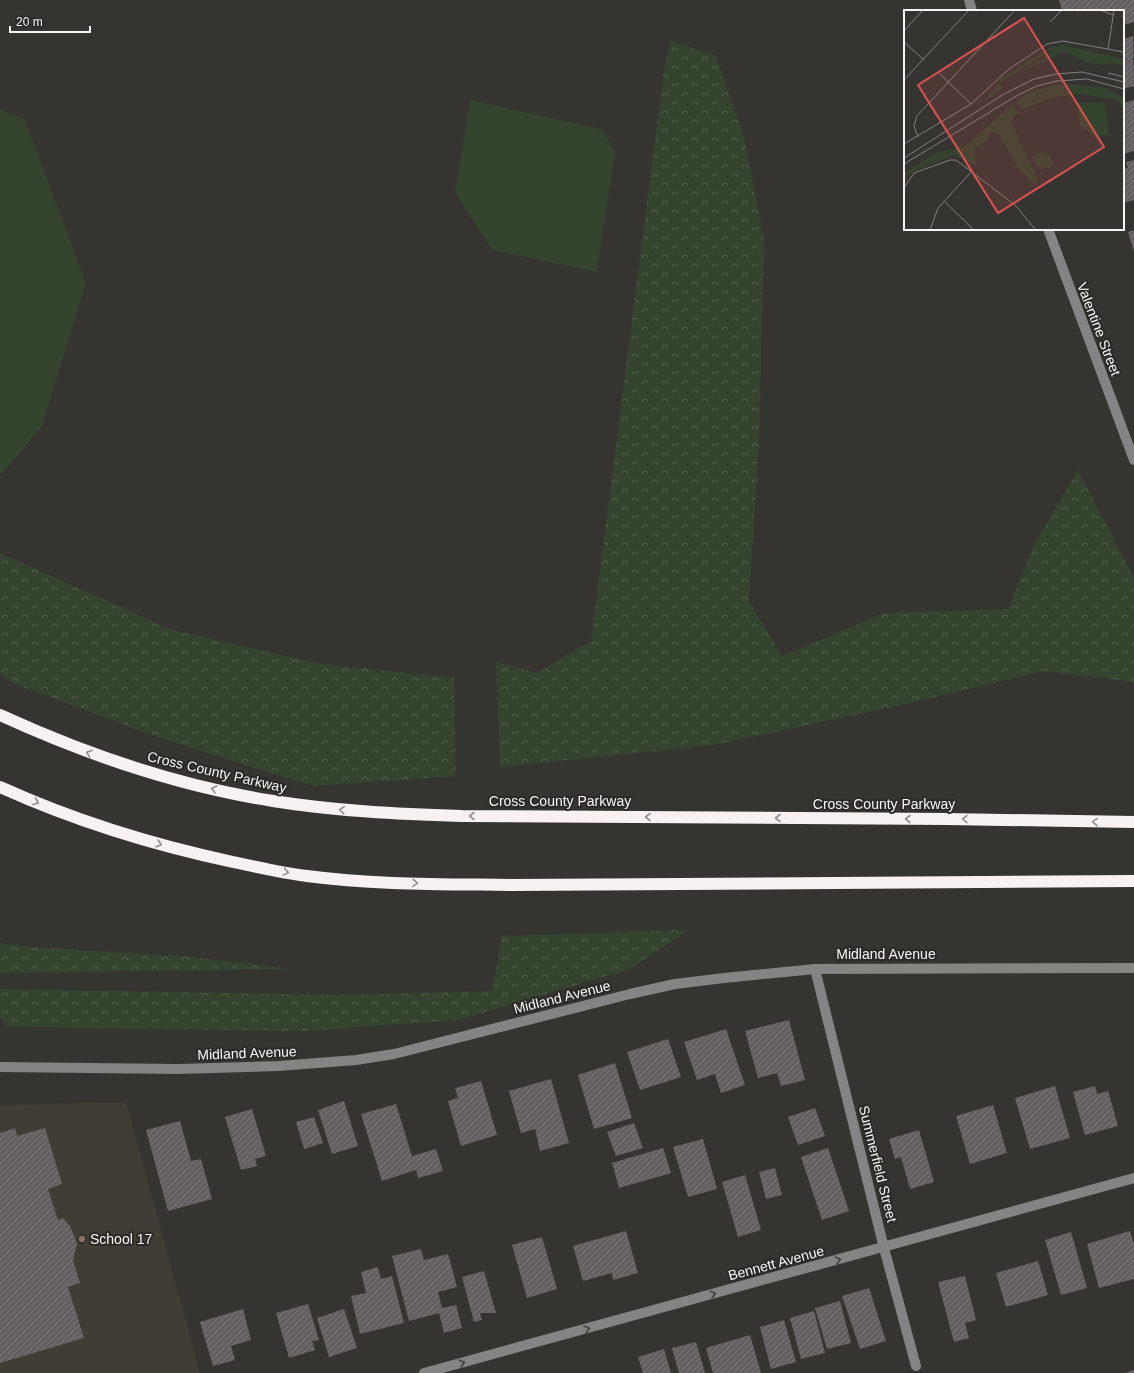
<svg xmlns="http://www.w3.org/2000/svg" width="1134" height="1373" viewBox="0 0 1134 1373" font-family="Arial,sans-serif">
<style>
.built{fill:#403d34}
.forest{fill:url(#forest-crowns)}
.garden{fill:#35442f}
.building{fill:url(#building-hatch)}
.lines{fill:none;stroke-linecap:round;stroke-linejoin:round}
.minor{stroke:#858383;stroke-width:10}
.highway{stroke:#f7f1f1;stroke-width:12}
.oneway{stroke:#928e8c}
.oneway2{stroke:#42403e}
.education-dot{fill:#8d6e63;stroke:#2c2a27;stroke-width:1.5}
.labels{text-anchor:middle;stroke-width:4;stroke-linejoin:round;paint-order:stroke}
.street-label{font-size:14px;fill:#f6f5f3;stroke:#2c2a27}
.poi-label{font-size:14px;fill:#f6f5f3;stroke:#2c2a27;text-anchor:start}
.inset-road{fill:none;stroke:#83817f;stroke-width:1}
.view{fill:#dc5151;fill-opacity:0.15;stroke:#dc5151;stroke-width:2}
.inset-edge{fill:none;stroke:#f6f5f3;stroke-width:2}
</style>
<defs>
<pattern id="forest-crowns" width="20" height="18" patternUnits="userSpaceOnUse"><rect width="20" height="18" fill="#35442f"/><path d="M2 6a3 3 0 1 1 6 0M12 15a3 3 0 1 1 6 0" fill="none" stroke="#53604e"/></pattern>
<pattern id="building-hatch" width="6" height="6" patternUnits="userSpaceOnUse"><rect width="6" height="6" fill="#645f61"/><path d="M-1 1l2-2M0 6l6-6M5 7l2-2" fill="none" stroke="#7b7778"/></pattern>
</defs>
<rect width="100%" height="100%" fill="#363431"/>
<polygon class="built" points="126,1102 200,1373 0,1373 0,1105"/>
<g class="forest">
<polygon points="671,41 716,56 744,137 764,239 759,442 749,601 782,656 884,613 1008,609 1034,545 1078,470 1134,578 1134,682 1043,671 906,704 714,745 500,767 496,662 537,673 591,641 664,70"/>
<polygon points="0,553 172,630 321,664 454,678 456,776 313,786 163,739 15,684 0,673"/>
<polygon points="689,930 630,969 458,1020 306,1031 7,1027 0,1017 0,989 346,995 492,991 502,936"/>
<polygon points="0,943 30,947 192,957 291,969 0,973"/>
</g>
<g class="garden">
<polygon points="470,100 601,129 615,151 597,272 492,250 455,192"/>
<polygon points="0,109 25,120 86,283 42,426 2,474 0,473"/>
</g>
<g class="building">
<polygon points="1059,0 1134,0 1134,22 1123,25 1123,11 1062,11"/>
<polygon points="1133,36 1134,86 1123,89 1123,39"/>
<polygon points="1134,100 1134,151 1123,154 1123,103"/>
<polygon points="1134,160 1134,200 1123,203 1123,169 1128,168 1126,162"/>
<polygon points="1134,230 1134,252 1128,232"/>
<polygon points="789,1020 805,1080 781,1086 777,1073 758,1078 745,1031"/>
<polygon points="726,1029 745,1085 721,1093 715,1074 697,1080 684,1042"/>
<polygon points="668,1039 681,1077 640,1090 627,1052"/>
<polygon points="615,1063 632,1118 594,1129 578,1075"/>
<polygon points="551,1079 569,1143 540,1151 535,1129 521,1133 509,1091"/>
<polygon points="481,1081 497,1135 461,1146 448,1101 458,1098 455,1088"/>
<polygon points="1055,1086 1070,1138 1030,1149 1015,1098"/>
<polygon points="1095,1086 1097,1094 1108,1091 1118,1126 1085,1135 1073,1092"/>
<polygon points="344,1101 358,1146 332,1154 318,1110"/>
<polygon points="396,1104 412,1156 436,1149 443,1171 418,1178 416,1170 382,1181 361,1114"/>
<polygon points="993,1105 1007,1153 970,1164 956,1116"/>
<polygon points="815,1108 825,1136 798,1145 788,1117"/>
<polygon points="252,1109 266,1156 255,1159 257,1166 241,1170 225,1117"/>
<polygon points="314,1117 323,1143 304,1149 296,1122"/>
<polygon points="180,1121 191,1161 201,1159 212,1199 168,1211 146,1130"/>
<polygon points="634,1123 643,1148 616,1156 607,1132"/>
<polygon points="15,1128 17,1136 45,1128 62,1184 48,1189 58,1220 63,1218 70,1226 77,1244 73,1260 80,1283 68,1287 84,1338 0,1363 0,1133"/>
<polygon points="919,1130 934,1182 910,1189 901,1157 895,1159 889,1139"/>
<polygon points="703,1139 717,1189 688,1197 673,1147"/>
<polygon points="663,1148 671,1173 619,1188 612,1163"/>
<polygon points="828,1148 849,1211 822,1220 801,1157"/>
<polygon points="775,1168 782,1195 766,1199 759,1172"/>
<polygon points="745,1175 761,1230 738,1237 722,1182"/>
<polygon points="626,1231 638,1273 613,1280 612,1273 583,1281 573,1246"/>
<polygon points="1130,1231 1134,1244 1134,1279 1099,1288 1087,1244"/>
<polygon points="1071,1232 1087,1288 1061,1295 1045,1240"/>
<polygon points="542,1237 557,1289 527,1298 512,1245"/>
<polygon points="421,1249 424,1260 448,1254 457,1287 438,1292 442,1308 456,1305 462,1328 444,1333 439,1313 409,1321 392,1256"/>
<polygon points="1038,1261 1048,1295 1006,1307 996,1273"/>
<polygon points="378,1267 381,1279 392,1276 404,1323 360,1334 351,1296 366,1293 361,1272"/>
<polygon points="484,1271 496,1313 480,1313 482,1320 474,1322 462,1277"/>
<polygon points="965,1276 976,1320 965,1323 969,1338 954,1342 938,1282"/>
<polygon points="869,1288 886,1341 860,1349 842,1296"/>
<polygon points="840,1301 851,1343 827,1349 815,1308"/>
<polygon points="308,1304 319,1340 312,1341 315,1350 289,1358 276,1313"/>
<polygon points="243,1309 251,1340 231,1346 235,1360 213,1366 200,1322"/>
<polygon points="344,1309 357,1348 329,1357 317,1318"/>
<polygon points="814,1311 825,1353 801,1359 790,1318"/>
<polygon points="784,1320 796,1362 771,1369 760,1327"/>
<polygon points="750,1335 761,1373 713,1373 706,1348"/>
<polygon points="696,1342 705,1373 679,1373 672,1348"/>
<polygon points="664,1349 671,1373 643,1373 638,1357"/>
<polygon points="1134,1370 1134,1373 1125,1373"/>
</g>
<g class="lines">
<g class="minor">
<polyline points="969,0 972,11"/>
<polyline points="1048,229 1134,460"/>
<polyline points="815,969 884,1248 916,1366"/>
<polyline points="0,1067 178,1069 279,1066 356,1060 394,1054 630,994 675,984 724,978 815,969 1134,968"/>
<polyline points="424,1373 1134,1178"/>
</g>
<g class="highway">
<path d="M0,715C87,755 178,786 273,801C335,811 399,814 462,816L947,819L1134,822"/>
<path d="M0,787C75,821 153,845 233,862C258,867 282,873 307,876C375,885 445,884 513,885L1134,881"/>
</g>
</g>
<defs><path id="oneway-chevron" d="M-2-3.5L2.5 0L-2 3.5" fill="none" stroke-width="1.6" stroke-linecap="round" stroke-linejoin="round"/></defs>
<g class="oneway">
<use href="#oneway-chevron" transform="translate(89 753) rotate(-160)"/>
<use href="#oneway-chevron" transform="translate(214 789) rotate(-166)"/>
<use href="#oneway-chevron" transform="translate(36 802) rotate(22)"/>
<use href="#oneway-chevron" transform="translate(342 810) rotate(-175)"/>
<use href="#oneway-chevron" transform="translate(472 816) rotate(180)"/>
<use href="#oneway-chevron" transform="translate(648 817) rotate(-180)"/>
<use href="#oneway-chevron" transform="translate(778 818) rotate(-180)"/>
<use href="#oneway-chevron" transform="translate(908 819) rotate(-180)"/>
<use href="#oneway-chevron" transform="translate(965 819) rotate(-179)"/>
<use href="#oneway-chevron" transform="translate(1095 822) rotate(-179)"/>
<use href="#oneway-chevron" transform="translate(159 844) rotate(16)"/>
<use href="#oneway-chevron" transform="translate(286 872) rotate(10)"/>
<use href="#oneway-chevron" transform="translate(415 883) rotate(3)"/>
</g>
<g class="oneway2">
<use href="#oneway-chevron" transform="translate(838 1260) rotate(-15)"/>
<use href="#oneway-chevron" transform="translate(713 1294) rotate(-15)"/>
<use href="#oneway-chevron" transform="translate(587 1329) rotate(-15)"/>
<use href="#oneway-chevron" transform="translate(462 1363) rotate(-15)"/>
</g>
<circle class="education-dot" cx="82" cy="1239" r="4"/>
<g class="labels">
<g class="street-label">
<text transform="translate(1099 329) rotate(69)" y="5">Valentine Street</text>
<text transform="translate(217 772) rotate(13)" y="5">Cross County Parkway</text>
<text x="560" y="806">Cross County Parkway</text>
<text x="884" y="809">Cross County Parkway</text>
<text x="886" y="959">Midland Avenue</text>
<text transform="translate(562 997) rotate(-14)" y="5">Midland Avenue</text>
<text transform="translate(247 1053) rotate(-2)" y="5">Midland Avenue</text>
<text transform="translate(878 1164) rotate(76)" y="5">Summerfield Street</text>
<text transform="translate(776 1263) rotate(-15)" y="5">Bennett Avenue</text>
</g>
<g class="poi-label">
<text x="90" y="1244">School 17</text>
</g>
</g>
<g transform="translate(904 10)">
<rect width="220" height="220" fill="#363431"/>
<path d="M158,35L220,49V59L218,55L208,53L199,55L181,52L163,43H157L116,63L144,45V38ZM140,41L142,44L96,73L98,79L81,90L98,68ZM159,74L199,77L220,88V99L213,90L176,84L147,88L118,100L112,91L125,82ZM109,94L115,104L111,105L107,112L135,172L130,174L115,159L95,125L89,121L82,131L70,139L72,156L50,145L7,162L0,173V163L30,144L63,135Z" fill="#35442f"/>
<path d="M172,93H199L202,96L205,125L191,127L176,115ZM140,142L146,146L150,155L136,160L128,146Z" fill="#35442f"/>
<path class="inset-road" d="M196,0L209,5M146,12L158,0M0,21L19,0M0,32L19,49M204,39L210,0M35,63L67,94M204,63L220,67M0,70L65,0M14,127L10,116L13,106L111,0M0,134L67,94L105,59L143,34L159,31L220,42M0,148L100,84L130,69L152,64L178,62L220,72M0,154L114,85L133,76L153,71L183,69L220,79M0,178L10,163L46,150H52L111,195L132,220M41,192L70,220M26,220L34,198L68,161"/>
<path class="view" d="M120,8L200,137L94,203L14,75Z"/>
<rect width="220" height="220" class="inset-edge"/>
</g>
<path d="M10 26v6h80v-6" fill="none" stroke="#f6f5f3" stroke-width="2"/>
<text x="16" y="26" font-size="12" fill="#f6f5f3" stroke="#2c2a27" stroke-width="3" paint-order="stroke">20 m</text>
</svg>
